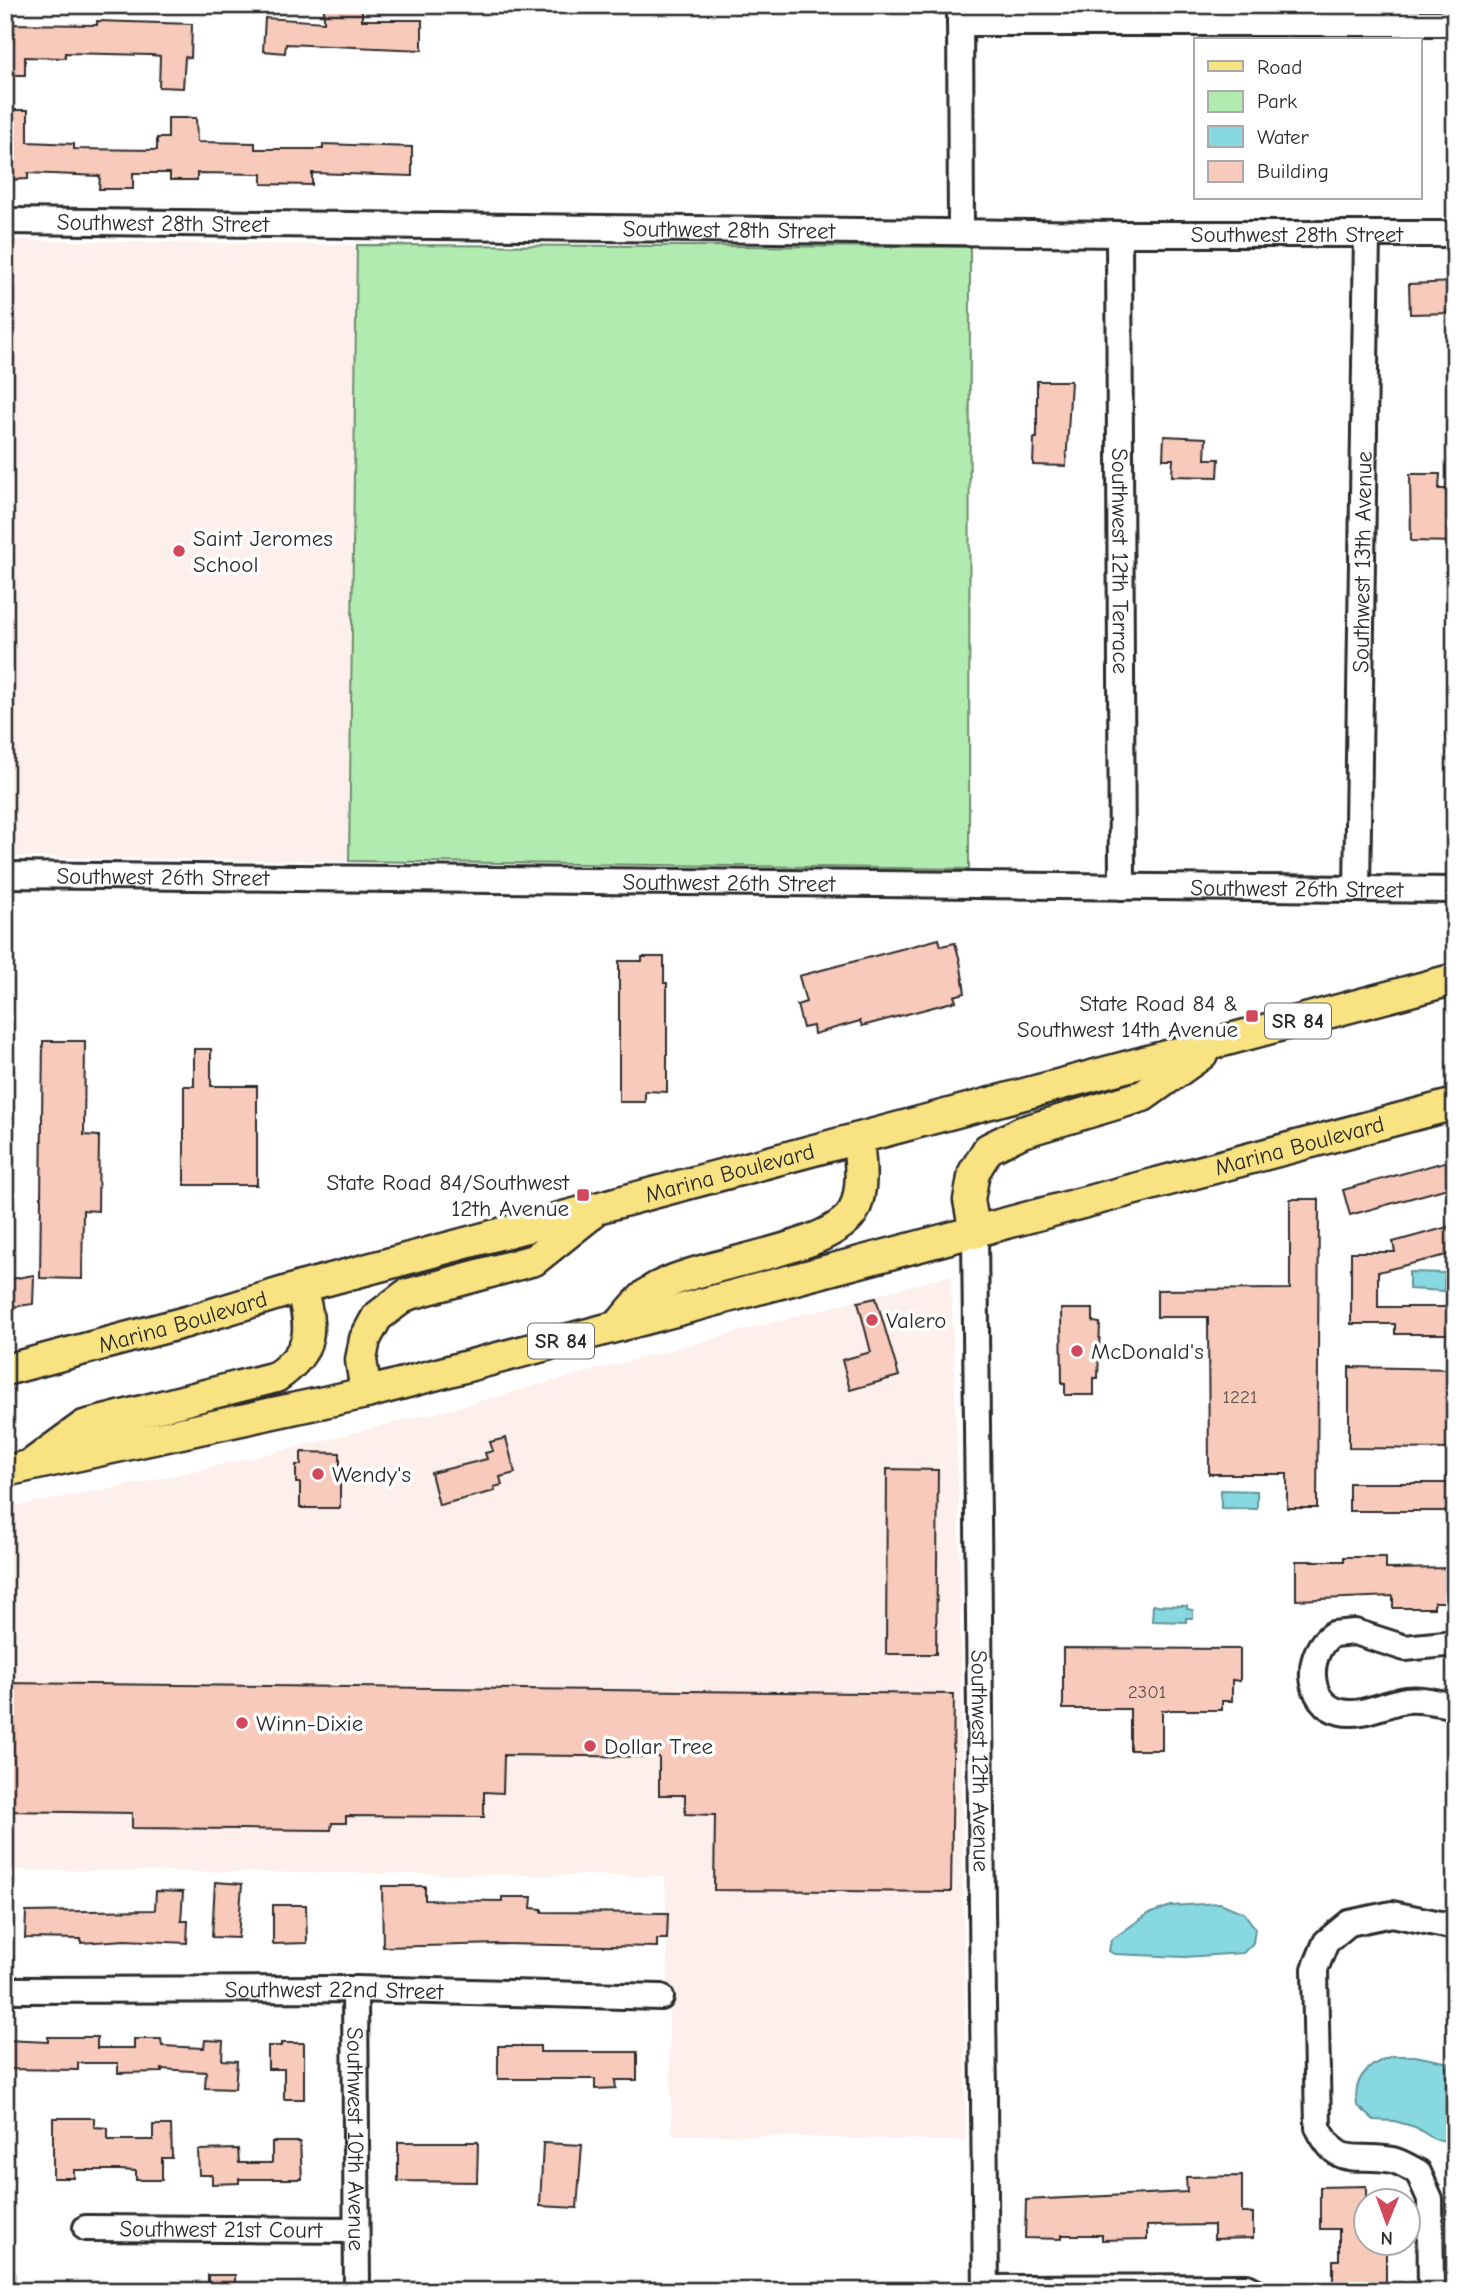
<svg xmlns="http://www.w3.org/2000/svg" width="1460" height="2296" viewBox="0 0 1460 2296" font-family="'Comic Neue',sans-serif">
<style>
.built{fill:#fdefeb}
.green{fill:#b1ebb0;stroke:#6e8b6e;stroke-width:2}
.water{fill:#87d8e1;stroke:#629398;stroke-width:2}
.building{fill:#f8cabb;stroke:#2b2b2b;stroke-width:2}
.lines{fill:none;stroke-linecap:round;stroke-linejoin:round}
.minor-casing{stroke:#2b2b2b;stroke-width:30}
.major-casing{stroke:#2b2b2b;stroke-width:35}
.minor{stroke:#fff;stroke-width:24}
.major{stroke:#f8e281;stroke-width:30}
.poi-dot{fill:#d1495b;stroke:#fff;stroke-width:2.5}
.labels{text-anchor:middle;stroke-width:7;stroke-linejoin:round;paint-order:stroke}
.number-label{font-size:19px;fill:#5e534f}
.shield{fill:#fff;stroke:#6b6b6b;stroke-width:2}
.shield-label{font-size:21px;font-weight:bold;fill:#2b2b2b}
.street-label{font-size:23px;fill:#2b2b2b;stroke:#fff}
.poi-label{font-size:23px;fill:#2b2b2b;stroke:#fff;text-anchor:start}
</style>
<rect width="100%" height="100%" fill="#fff"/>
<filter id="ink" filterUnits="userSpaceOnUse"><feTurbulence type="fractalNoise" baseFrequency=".0143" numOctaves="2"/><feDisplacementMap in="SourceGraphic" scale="14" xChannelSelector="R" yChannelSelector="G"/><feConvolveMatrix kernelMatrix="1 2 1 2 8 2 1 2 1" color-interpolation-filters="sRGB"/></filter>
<g filter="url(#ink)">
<g class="built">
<polygon points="5,240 357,245 349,861 5,857"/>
<polygon points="951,1275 959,1513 966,2141 672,2134 665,1876 5,1870 5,1508 137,1484 289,1449 446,1410"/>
</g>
<polygon class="green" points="357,245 970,247 969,869 349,861"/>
<g class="water">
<polygon points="1409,1272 1445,1273 1444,1291 1409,1289"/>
<polygon points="1221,1490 1257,1491 1257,1509 1221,1508"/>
<polygon points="1153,1605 1187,1606 1187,1609 1193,1610 1193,1618 1186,1618 1186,1622 1152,1621"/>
<polygon points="1220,1903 1244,1913 1255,1928 1253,1943 1243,1953 1184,1957 1114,1954 1109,1951 1111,1940 1148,1914 1171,1906"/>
<path d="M1392,2056H1415L1455,2064V2142L1434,2139L1415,2127L1394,2121L1374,2120L1357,2105C1352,2078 1368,2064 1392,2056Z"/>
</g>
<g class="building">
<polygon points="324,5 362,7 362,20 422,20 422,50 286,44 285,53 263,51 265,18 324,22"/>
<polygon points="97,21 192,24 191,58 185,57 183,88 159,87 160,56 151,55 65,53 65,58 25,57 25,75 5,75 5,24 97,25"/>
<polygon points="5,110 28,110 28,142 74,144 74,149 157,150 157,138 168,138 168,118 196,118 197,142 255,143 255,149 323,149 323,144 412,147 412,176 312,173 312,185 262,184 262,174 197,173 197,180 170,180 170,173 133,173 133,189 99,189 100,176 28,173 28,179 5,180"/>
<polygon points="1455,282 1455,313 1410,314 1409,284"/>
<polygon points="1037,381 1071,381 1066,466 1033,465 1034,438 1037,438"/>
<polygon points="1164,436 1206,438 1205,459 1219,459 1218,477 1172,476 1173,459 1163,459"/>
<polygon points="1410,474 1440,474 1439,489 1455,489 1455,542 1411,541"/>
<polygon points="939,939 941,946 955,943 960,961 965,993 954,996 956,1001 862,1026 860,1021 814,1034 813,1026 803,1028 797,1005 806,1002 799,976"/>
<polygon points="642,957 664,957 664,983 667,983 667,1092 645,1091 645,1102 619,1102 619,961 642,961"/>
<polygon points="43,1041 85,1041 84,1135 99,1136 98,1211 83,1210 82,1279 40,1278"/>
<polygon points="194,1049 211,1049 211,1086 257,1086 257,1185 184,1185 184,1086 194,1086"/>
<polygon points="1455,1159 1455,1186 1350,1215 1343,1190"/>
<polygon points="1290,1199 1319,1199 1317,1508 1287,1508 1287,1474 1209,1474 1208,1317 1157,1317 1157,1290 1290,1289"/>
<polygon points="1455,1225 1455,1253 1378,1272 1378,1307 1455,1307 1455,1334 1395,1334 1395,1324 1351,1324 1351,1252 1395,1252 1393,1242"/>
<polygon points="34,1275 33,1304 5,1308 5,1280"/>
<polygon points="876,1298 899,1376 850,1390 842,1360 871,1352 858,1302"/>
<polygon points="1061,1309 1093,1309 1093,1322 1100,1323 1098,1378 1094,1378 1094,1395 1065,1395 1065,1384 1062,1384"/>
<polygon points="1349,1367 1455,1369 1455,1449 1349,1448"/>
<polygon points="506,1438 515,1473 500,1477 502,1485 494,1487 495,1491 439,1505 431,1473 487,1459 485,1453 493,1451 490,1442"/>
<polygon points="301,1452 340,1453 340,1508 300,1508 300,1483 296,1483 296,1465 301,1465"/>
<polygon points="887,1469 938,1470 936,1654 886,1654"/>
<rect x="1349" y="1483" width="106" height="28"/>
<polygon points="1344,1557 1386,1557 1386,1569 1455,1568 1455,1602 1434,1602 1434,1608 1393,1608 1393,1596 1296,1600 1296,1561 1344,1561"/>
<polygon points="1063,1648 1240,1649 1240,1681 1232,1680 1232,1701 1222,1701 1222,1710 1162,1710 1162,1750 1130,1750 1130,1709 1063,1709"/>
<polygon points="5,1683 954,1694 951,1892 714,1890 715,1815 685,1814 685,1795 659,1795 659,1757 504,1755 503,1793 484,1792 484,1817 346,1816 346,1823 332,1823 331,1830 132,1828 132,1813 5,1811"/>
<polygon points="215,1882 242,1884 238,1938 212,1937"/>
<polygon points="382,1886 425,1886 425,1900 502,1901 502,1897 532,1897 531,1908 542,1909 542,1912 668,1913 667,1939 657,1939 657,1947 502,1944 383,1947"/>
<polygon points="156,1891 183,1892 181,1921 188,1921 187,1943 125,1940 81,1943 81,1939 25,1938 26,1912 155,1910"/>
<polygon points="273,1905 306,1905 307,1943 273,1944"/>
<polygon points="48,2037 97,2037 97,2048 134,2048 134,2039 161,2039 162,2046 204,2048 205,2040 223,2041 222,2060 237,2061 235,2089 205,2088 206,2072 162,2069 162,2072 118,2073 118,2063 78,2063 78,2070 5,2069 5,2040 48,2042"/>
<polygon points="281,2043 304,2043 304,2099 284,2099 284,2069 268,2069 268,2046 281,2046"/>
<polygon points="498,2046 540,2046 540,2052 637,2052 637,2080 615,2080 616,2088 595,2089 595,2079 498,2079"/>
<polygon points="53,2118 94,2118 94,2127 108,2128 108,2140 153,2140 153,2125 171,2125 172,2158 162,2158 162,2180 136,2180 136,2171 120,2170 74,2170 74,2178 53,2178"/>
<polygon points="272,2142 300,2142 302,2179 239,2179 239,2183 212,2184 212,2175 199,2175 198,2150 238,2149 239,2163 272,2163"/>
<polygon points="398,2142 478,2142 477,2182 398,2181"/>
<polygon points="543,2143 582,2145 577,2208 540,2206"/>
<polygon points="1242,2176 1242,2213 1253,2213 1253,2238 1214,2239 1214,2225 1147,2226 1147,2239 1102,2240 1102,2235 1062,2235 1062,2239 1025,2238 1026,2200 1187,2192 1186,2177"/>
<polygon points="1366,2186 1366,2244 1386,2244 1386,2291 1333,2291 1333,2260 1339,2260 1339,2229 1320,2229 1320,2187"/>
<rect x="208" y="2275" width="27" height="16"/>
</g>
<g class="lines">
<defs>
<g id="minor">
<polyline points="960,5 961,231"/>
<polyline points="960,23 1455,23"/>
<path id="s1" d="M5,221L1119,234H1455"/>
<path id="s2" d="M1119,234L1122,887"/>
<path id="s3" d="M5,875L1455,890"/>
<path id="s4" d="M1357,889L1367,235"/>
<path id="s5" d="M975,1233L986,2291"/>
<path d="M1455,1643L1405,1648L1355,1632L1333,1634C1305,1651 1305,1704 1341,1712C1362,1717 1386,1703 1406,1700C1422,1698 1439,1703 1455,1706"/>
<path id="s6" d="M355,1989L357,2291"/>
<path id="s7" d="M5,1990L355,1989L661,1997"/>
<path id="s8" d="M86,2228L356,2230"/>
<polyline points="986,2288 1247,2287 1255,2291"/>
<path d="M1431,2291L1430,2199L1418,2172C1410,2168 1401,2162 1392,2160C1355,2152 1339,2171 1318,2127L1315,1969L1326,1942L1349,1923L1392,1914L1455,1927"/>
</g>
<g id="major">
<polyline points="975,1233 969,1200 974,1172 988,1149 1022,1132 1143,1096 1202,1054"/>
<path d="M618,1326C628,1315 639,1299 651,1291C696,1261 835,1253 855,1208C864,1186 860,1161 858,1139"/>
<path id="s9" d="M5,1370L186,1322L301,1287L1455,979"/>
<polyline points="366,1393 361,1360 365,1339 377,1317 406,1295 534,1260 589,1216"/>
<path d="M32,1464L84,1426L276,1377C315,1350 312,1328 301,1287"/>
<path id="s10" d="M5,1471L366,1393L1455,1104"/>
</g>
</defs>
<use href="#minor" class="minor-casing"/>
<use href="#major" class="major-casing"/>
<use href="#minor" class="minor"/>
<use href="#major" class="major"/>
</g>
</g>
<g class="poi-dot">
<circle cx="179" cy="551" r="7"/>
<rect x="1245" y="1009" width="14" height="14" rx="3.5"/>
<rect x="576" y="1188" width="14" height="14" rx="3.5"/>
<circle cx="872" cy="1320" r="7"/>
<circle cx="1077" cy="1351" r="7"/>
<circle cx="318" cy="1474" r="7"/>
<circle cx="242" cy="1723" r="7"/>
<circle cx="590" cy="1746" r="7"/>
</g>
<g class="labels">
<g class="number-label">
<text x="1240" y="1403">1221</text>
<text x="1147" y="1698">2301</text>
</g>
<g class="shield">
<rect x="1265" y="1003.5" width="66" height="35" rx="5"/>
<rect x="528" y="1323.5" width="66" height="35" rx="5"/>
</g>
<g class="shield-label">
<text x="1298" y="1028">SR 84</text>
<text x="561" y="1348">SR 84</text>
</g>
<g class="street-label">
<text dy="8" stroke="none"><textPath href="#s1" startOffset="158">Southwest 28th Street</textPath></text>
<text dy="8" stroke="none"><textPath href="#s1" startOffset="724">Southwest 28th Street</textPath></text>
<text dy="8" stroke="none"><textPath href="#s1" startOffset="1292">Southwest 28th Street</textPath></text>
<text dy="8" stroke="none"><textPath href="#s2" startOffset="327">Southwest 12th Terrace</textPath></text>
<text dy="8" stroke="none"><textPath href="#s4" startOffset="327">Southwest 13th Avenue</textPath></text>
<text dy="8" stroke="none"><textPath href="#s3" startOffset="158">Southwest 26th Street</textPath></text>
<text dy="8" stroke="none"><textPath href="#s3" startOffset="724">Southwest 26th Street</textPath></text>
<text dy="8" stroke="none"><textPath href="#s3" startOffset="1292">Southwest 26th Street</textPath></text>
<text dy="8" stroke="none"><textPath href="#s10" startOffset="1335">Marina Boulevard</textPath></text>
<text dy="8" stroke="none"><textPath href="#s9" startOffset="751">Marina Boulevard</textPath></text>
<text dy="8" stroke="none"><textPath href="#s9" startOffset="184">Marina Boulevard</textPath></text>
<text dy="8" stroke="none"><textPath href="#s5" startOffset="528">Southwest 12th Avenue</textPath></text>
<text dy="8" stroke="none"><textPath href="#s7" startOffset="329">Southwest 22nd Street</textPath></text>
<text dy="8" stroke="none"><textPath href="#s6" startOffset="150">Southwest 10th Avenue</textPath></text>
<text dy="8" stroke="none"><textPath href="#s8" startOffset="135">Southwest 21st Court</textPath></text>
</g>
<g class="poi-label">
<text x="193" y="546">Saint Jeromes<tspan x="193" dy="26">School</tspan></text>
<text x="1238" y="1011" text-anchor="end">State Road 84 &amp;<tspan x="1238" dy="26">Southwest 14th Avenue</tspan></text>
<text x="569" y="1190" text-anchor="end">State Road 84/Southwest<tspan x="569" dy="26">12th Avenue</tspan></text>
<text x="886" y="1328">Valero</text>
<text x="1091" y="1359">McDonald's</text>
<text x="332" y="1482">Wendy's</text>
<text x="256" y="1731">Winn-Dixie</text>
<text x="604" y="1754">Dollar Tree</text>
</g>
</g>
<rect width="1460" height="2296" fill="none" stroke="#fff" stroke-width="28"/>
<rect x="14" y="14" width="1432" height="2268" fill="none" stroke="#2b2b2b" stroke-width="2.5" filter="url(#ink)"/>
<rect x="1194" y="38" width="228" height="161" fill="#ffffff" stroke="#aaaaaa" stroke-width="2"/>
<rect x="1208" y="61" width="35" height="10" fill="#f8e281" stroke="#aaaaaa" stroke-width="2"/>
<text x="1257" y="74" font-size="21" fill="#2b2b2b">Road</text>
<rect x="1208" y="91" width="35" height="21" fill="#b1ebb0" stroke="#aaaaaa" stroke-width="2"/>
<text x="1257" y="108" font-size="21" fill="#2b2b2b">Park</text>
<rect x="1208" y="126" width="35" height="21" fill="#87d8e1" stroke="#aaaaaa" stroke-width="2"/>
<text x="1257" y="144" font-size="21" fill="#2b2b2b">Water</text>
<rect x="1208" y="161" width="35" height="21" fill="#f8cabb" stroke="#aaaaaa" stroke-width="2"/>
<text x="1257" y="178" font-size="21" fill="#2b2b2b">Building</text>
<g transform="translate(1387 2222) rotate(181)"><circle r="33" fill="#ffffff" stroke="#aaaaaa" stroke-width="2"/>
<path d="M0-5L12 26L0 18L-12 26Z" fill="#d1495b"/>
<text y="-10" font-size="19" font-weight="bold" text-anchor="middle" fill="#2b2b2b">N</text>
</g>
</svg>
